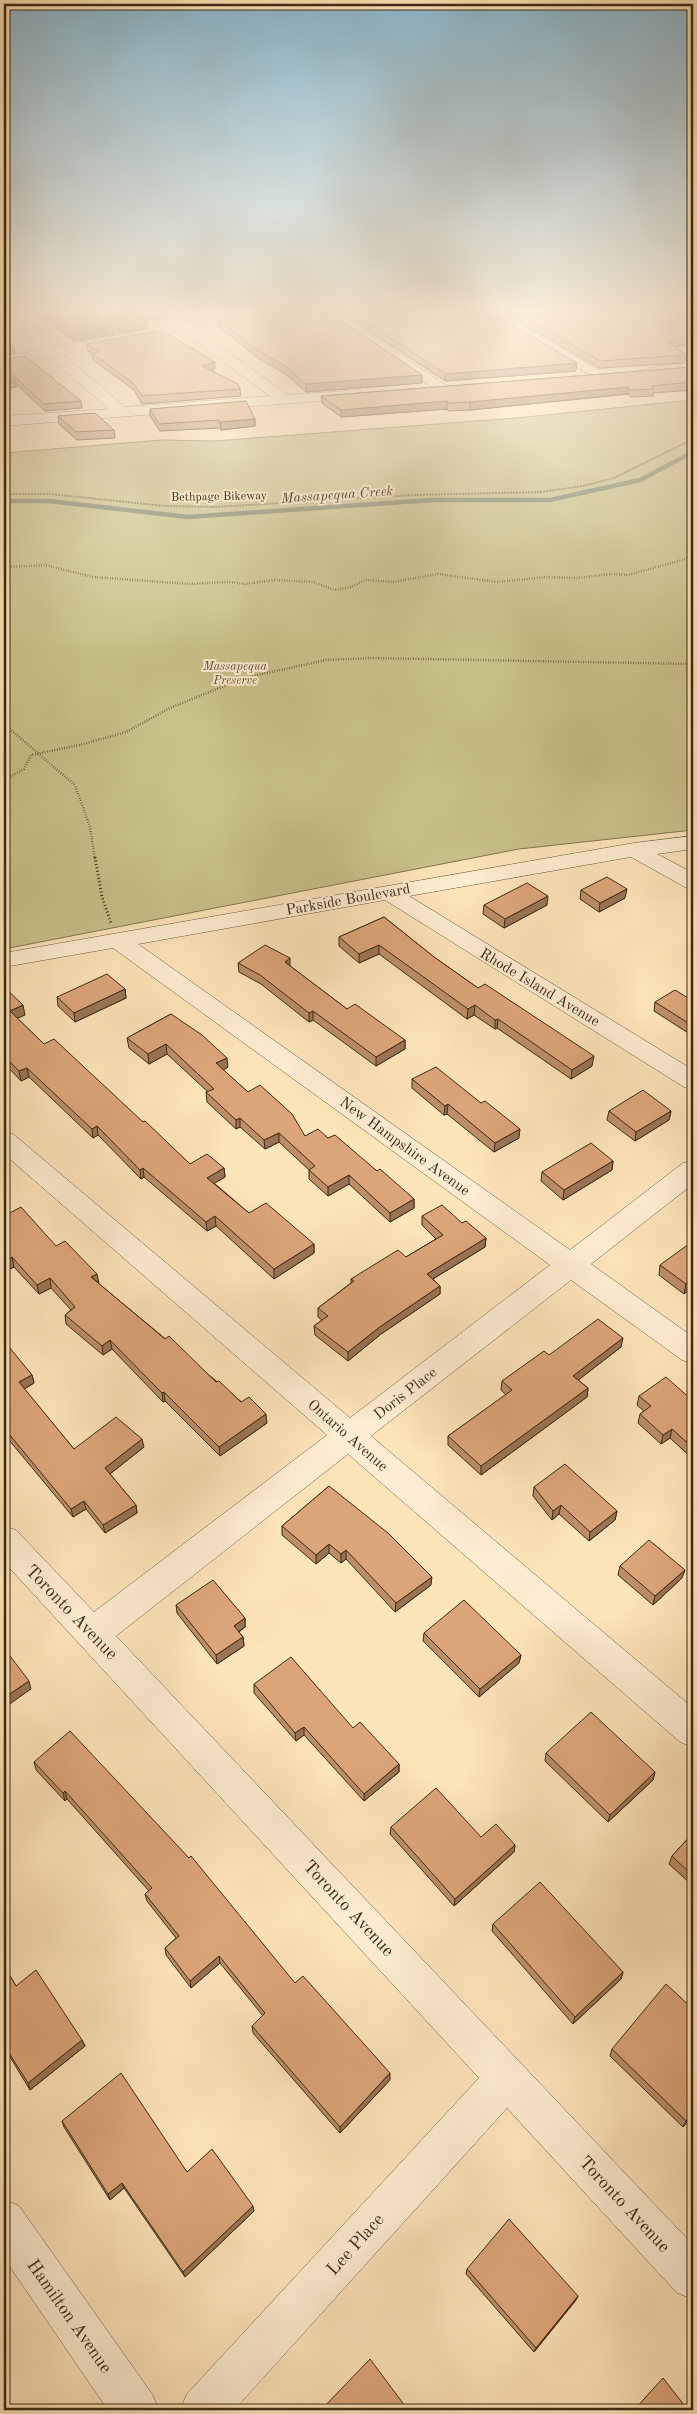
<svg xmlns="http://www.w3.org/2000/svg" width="697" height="2414" viewBox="0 0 697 2414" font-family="'Old Standard TT',serif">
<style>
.green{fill:#c8c28a;stroke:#827650}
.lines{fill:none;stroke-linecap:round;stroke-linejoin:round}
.stream{stroke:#79836e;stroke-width:4.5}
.minor-casing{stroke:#6c583f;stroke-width:1}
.path-far2{stroke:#3c2a16;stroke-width:2;stroke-dasharray:0.5 1;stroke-linecap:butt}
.path-far1{stroke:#3c2a16;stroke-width:2.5;stroke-dasharray:0.5 2;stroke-linecap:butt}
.path{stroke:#3c2a16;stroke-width:3;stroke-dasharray:1 2.5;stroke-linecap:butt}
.minor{fill:#feedd2;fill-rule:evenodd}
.wall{fill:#bd8e68;stroke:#3c2a16}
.shaded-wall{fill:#9a7455;stroke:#3c2a16}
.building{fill:#dca579;stroke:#3c2a16}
.labels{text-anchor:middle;stroke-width:4;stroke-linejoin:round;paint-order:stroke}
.far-street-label{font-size:12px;fill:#3c2a16;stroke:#feedd2}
.far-park-label{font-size:12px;font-style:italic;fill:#5f5033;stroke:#feedd2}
.far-water-label{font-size:14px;font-style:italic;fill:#554f3b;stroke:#feedd2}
.street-label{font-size:15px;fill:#3c2a16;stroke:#feedd2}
.near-street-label{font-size:18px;fill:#3c2a16;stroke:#feedd2}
</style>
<rect width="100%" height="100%" fill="#fee4b9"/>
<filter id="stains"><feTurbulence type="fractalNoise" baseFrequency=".004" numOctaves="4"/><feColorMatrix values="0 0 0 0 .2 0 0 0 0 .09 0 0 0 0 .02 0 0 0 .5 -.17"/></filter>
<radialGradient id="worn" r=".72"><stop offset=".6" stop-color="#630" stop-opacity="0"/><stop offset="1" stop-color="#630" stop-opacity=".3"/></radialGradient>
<polygon class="green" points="693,400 693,830 519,849 4,949 4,453 161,440 215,441 516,418"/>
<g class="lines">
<polyline class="stream" points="4,501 49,501 188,517 432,500 550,500 640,480 693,452"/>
<defs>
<g id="minor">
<path d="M4,311H11L54,347L173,325L168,320L175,316L186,322L242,311H271L265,315L195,328L288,395L358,390L365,394L358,398L4,426V416L109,409L48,357L4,365V357L40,350L4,319ZM181,331L270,396L125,407L62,354Z"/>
<polygon points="319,311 335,311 450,388 443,392 438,391"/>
<polygon points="480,311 496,311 599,370 693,351 693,359 597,379"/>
<polygon points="693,836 693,849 657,854 693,873 693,889 685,887 631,857 409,896 693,1070 693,1090 684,1087 385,900 138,944 570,1250 683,1163 693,1161 693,1184 591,1264 693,1337 693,1364 682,1360 571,1280 371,1436 693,1708 693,1747 680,1742 348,1454 116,1636 693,2245 693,2299 677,2293 507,2108 234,2410 180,2410 187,2394 479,2078 4,1562 4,1526 16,1530 94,1612 327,1435 4,1154 4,1131 13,1134 350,1418 550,1265 113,948 4,967 4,953 634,843"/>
<polygon points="4,2199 19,2206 152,2394 159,2410 108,2410 4,2258"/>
</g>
</defs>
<use href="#minor" class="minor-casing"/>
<polyline class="path-far2" points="4,494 50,494 165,506 216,507 414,495 541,492 583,486 614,478 693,439"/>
<g class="path-far1">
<polyline points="4,567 45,565 93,577 189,584 229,582 245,584 275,580 313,582 335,590 351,587 365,580 393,582 438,574 497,582 546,577 578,578 611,574 628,575 693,557"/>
<polyline points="4,724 75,785 90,827 95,859"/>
<polyline points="4,780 24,769 31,755 80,745 126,732 170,708 244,678 326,660 371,658 693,664"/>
</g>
<polyline class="path" points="95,857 102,897 111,923"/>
<use href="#minor" class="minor"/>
</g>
<g class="wall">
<polygon points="33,311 85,311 115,334 74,341"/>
<polygon points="101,311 230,311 206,316 202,312 195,311 147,321 147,328 121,333"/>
<polygon points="339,311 489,311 576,371 445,381"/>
<polygon points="500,311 654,311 675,347 686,355 685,363 599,368"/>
<polygon points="664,311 693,311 693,328"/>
<polygon points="218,319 422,375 422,383 306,392 288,376 255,356 218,326"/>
<polygon points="87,344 215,369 211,371 240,389 241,396 142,404 134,390 93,360 92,354 88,351"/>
<polygon points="4,359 81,401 82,408 45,411 21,389 16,383 16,387 4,389 4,372 9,376 4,369"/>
<polygon points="693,367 693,390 653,393 653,396 630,397 628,394 470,410 448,411 447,409 341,417 322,403 321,396"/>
<polygon points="150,409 255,419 255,426 221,430 220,428 160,431 150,416"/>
<polygon points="58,416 114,430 115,438 77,440 59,424"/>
<polygon points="581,890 625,898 599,912 580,899"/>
<polygon points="484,905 547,905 504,928 483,914"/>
<polygon points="384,917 434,957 478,988 592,1066 571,1079 497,1028 495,1029 474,1015 467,1019 379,954 359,963 339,946 339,937"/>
<polygon points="238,963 290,966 347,1009 405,1040 405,1049 376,1066 313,1020 309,1022 261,984 239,972"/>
<polygon points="4,989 25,1015 17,1018 44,1044 143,1122 190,1164 224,1168 225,1177 214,1183 249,1213 314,1244 314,1253 274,1279 216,1226 207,1231 144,1177 141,1179 98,1135 93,1138 29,1077 21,1081 4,1063"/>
<polygon points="125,989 126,998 75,1022 58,1006 57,997"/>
<polygon points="693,1001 693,1036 654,1011 655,1002"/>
<polygon points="171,1014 228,1067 223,1070 248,1092 305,1136 328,1138 377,1171 414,1199 414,1208 390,1222 349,1184 328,1196 309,1179 309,1170 279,1142 265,1149 240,1127 236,1129 207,1102 206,1092 208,1092 167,1054 149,1064 129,1048 127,1038"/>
<polygon points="412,1079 519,1138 494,1152 447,1114 444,1115 412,1088"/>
<polygon points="609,1111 671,1111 669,1120 635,1141 607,1120"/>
<polygon points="613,1161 612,1170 563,1200 541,1181 542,1172"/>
<polygon points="4,1216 56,1246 98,1283 267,1423 220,1456 165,1401 163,1402 112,1349 103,1355 66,1324 65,1315 71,1310 51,1288 39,1294 14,1267 5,1271 4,1270"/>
<polygon points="422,1216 462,1223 486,1238 485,1247 433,1279 440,1286 440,1294 381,1334 348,1361 315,1335 314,1326 322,1320 318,1317 318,1308 351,1283 351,1279 406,1257 436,1239 422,1225"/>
<polygon points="660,1265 693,1286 684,1294 659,1275"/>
<polygon points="4,1343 32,1375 34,1383 24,1389 74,1449 144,1447 110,1474 136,1505 137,1513 105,1533 86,1509 73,1517 4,1434"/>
<polygon points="621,1347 578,1380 588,1388 587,1397 481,1475 448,1445 448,1436 506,1395 501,1390 502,1381 549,1355"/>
<polygon points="639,1396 693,1401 693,1459 670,1438 661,1444 638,1423 640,1414 644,1411 637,1405"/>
<polygon points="329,1486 431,1585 395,1612 346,1559 341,1563 329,1553 316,1564 282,1535 282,1526"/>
<polygon points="534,1487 617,1511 615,1520 589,1541 559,1514 552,1520 533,1496"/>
<polygon points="620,1566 682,1578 653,1605 618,1575"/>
<polygon points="176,1605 245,1618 245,1627 239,1632 243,1637 244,1646 217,1664 177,1613"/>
<polygon points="424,1633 521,1655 519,1663 479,1697 423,1641"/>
<polygon points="254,1684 353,1728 399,1764 399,1772 364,1801 304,1735 296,1741 254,1693"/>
<polygon points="546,1753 655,1772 653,1780 608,1822 545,1761"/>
<polygon points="34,1762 295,1983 390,2080 340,2133 253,2033 252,2026 263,2016 220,1963 191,1988 166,1955 165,1948 176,1938 147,1901 145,1894 149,1891 67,1799 65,1801 36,1770"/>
<polygon points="391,1827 481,1837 515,1845 514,1852 454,1906 390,1834"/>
<polygon points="693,1833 693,1886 669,1864 672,1856"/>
<polygon points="493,1924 623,1972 621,1979 573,2024 492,1931"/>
<polygon points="4,1966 16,1986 82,2040 85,2046 30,2090 4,2047"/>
<polygon points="693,2028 689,2033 693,2114 683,2127 610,2056 612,2049"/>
<polygon points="62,2121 187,2172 254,2211 185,2277 124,2188 110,2200 64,2127"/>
<polygon points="467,2269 578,2296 576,2300 534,2352 466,2274"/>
</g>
<g class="shaded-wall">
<polygon points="161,311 195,311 147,321 147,328 121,333 121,326 139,316"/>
<polygon points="206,311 230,311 206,316"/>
<polygon points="114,327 115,334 74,341 74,334"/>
<polygon points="693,336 693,343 667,349 668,342"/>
<polygon points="14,346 15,353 4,356 4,348"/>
<polygon points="215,362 215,369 202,373 202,366"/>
<polygon points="577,363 576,371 445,381 446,374"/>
<polygon points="422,375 422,383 306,392 306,384"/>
<polygon points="15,379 16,387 4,389 4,382"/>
<polygon points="628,387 628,394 470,410 470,402"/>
<polygon points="447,401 447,409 341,417 341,410"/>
<polygon points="255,419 255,426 221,430 220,422"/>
<polygon points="627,889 625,898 599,912 600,903"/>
<polygon points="548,896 547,905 504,928 505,919"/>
<polygon points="379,945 379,954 359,963 359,954"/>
<polygon points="290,958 290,967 285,962"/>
<polygon points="125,989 126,998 75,1022 74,1013"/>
<polygon points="23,1005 25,1015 12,1020 10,1011"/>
<polygon points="475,1005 474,1015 467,1019 468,1009"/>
<polygon points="313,1011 313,1020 309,1022 309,1013"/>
<polygon points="498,1019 497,1028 495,1029 495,1020"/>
<polygon points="405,1040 405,1049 376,1066 376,1057"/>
<polygon points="166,1044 167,1054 149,1064 148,1054"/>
<polygon points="594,1056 592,1066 571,1079 572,1070"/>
<polygon points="227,1058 228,1067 217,1073 216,1063"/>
<polygon points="27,1068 29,1077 21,1081 19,1071"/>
<polygon points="448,1104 447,1114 444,1115 445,1106"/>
<polygon points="671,1111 669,1120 635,1141 636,1132"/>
<polygon points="240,1118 240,1127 236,1129 236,1120"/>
<polygon points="97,1126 98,1135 93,1138 92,1129"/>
<polygon points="520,1129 519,1138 494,1152 495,1143"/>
<polygon points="279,1133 279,1142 265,1149 264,1140"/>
<polygon points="613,1161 612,1170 563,1200 564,1190"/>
<polygon points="143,1168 144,1177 141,1179 140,1170"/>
<polygon points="224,1168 225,1177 208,1187 207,1178"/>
<polygon points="349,1175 349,1184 328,1196 328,1187"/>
<polygon points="414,1199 414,1208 390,1222 390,1213"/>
<polygon points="215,1216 216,1226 207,1231 206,1222"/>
<polygon points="486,1238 485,1247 426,1283 427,1274"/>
<polygon points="314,1244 314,1253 274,1279 274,1269"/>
<polygon points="12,1257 14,1267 5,1271 4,1262"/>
<polygon points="97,1274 99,1283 91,1277"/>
<polygon points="50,1278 51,1288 39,1294 37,1285"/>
<polygon points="693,1279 693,1286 684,1294 686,1284"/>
<polygon points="440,1286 440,1294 381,1334 348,1361 348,1352 381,1326"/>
<polygon points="623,1338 621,1347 572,1385 573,1376"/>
<polygon points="110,1340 112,1349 103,1355 102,1346"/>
<polygon points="32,1375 34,1383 21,1391 19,1382"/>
<polygon points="588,1388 587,1397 481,1475 481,1466"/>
<polygon points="164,1392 165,1401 163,1402 162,1393"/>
<polygon points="266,1414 267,1423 220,1456 219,1447"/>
<polygon points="672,1429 670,1438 661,1444 663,1435"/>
<polygon points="142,1439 144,1447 106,1477 105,1468"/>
<polygon points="84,1501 86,1509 73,1517 71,1509"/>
<polygon points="136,1505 137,1513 105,1533 103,1525"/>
<polygon points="561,1505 559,1514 552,1520 553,1511"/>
<polygon points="617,1511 615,1520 589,1541 590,1532"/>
<polygon points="329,1544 329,1553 316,1564 316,1555"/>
<polygon points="346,1550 346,1559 341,1563 341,1554"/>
<polygon points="685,1570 682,1578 653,1605 655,1596"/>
<polygon points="432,1577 431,1585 395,1612 396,1603"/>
<polygon points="245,1618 245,1627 235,1634 234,1626"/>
<polygon points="243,1637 244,1646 217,1664 216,1655"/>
<polygon points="521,1655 519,1663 479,1697 480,1689"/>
<polygon points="29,1681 31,1689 4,1708 4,1698"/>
<polygon points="304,1727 304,1735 296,1741 295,1733"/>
<polygon points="399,1764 399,1772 364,1801 364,1794"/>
<polygon points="655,1772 653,1780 608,1822 610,1815"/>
<polygon points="65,1791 67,1799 65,1801 63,1793"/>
<polygon points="515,1845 514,1852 454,1906 455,1899"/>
<polygon points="219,1956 220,1963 191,1988 190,1981"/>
<polygon points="623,1972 621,1979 573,2024 575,2017"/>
<polygon points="693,2025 693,2028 685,2039 688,2032"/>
<polygon points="82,2040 85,2046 30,2090 28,2083"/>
<polygon points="390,2073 390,2080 340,2133 340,2127"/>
<polygon points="693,2112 693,2114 683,2127 686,2121"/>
<polygon points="122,2183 124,2188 110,2200 108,2194"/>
<polygon points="253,2206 254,2211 185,2277 183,2272"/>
<polygon points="578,2296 576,2300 534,2352 536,2348"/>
</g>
<g class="building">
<polygon points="42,311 85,311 114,327 74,334"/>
<polygon points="107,311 161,311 139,316 147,321 121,326"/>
<polygon points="257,311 327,311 422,375 306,384 288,368 255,349 218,319"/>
<polygon points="350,311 489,311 577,363 446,374"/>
<polygon points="513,311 654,311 693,332 693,336 668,342 686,355 600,361"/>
<polygon points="677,311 693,311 693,320"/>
<polygon points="161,330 215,362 202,366 238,384 240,389 142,396 133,383 92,353 99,352 87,344"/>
<polygon points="4,336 14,346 4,348"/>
<polygon points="25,356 81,401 44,404 20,382 4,363 4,359"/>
<polygon points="693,367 693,382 651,386 654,389 631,390 628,387 470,402 448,403 447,401 341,410 321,396"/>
<polygon points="4,372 15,379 4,382"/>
<polygon points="246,401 255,419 220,422 219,420 159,424 150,409"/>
<polygon points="95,413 114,430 76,432 58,416"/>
<polygon points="607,877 627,889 600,903 581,890"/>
<polygon points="527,883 548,896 505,919 484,905"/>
<polygon points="384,917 434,957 478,988 485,984 594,1056 572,1070 498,1019 495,1020 475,1005 468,1009 379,945 359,954 339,937"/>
<polygon points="265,945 290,958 285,962 347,1009 355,1004 405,1040 376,1057 313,1011 309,1013 260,975 238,963"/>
<polygon points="107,974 125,989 74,1013 57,997"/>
<polygon points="5,988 23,1005 10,1011 44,1044 54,1039 143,1122 145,1121 190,1164 207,1154 224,1168 207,1178 249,1213 266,1203 314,1244 274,1269 215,1216 206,1222 143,1168 140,1170 97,1126 92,1129 27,1068 19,1071 4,1056 4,989"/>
<polygon points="675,990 693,1001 693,1026 655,1002"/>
<polygon points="171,1014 202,1035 227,1058 216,1063 248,1092 260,1085 292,1114 305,1136 318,1129 328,1138 335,1135 377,1171 380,1169 414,1199 390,1213 349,1175 328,1187 309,1170 315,1166 279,1133 264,1140 240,1118 236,1120 206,1092 214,1089 166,1044 148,1054 127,1038"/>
<polygon points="436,1067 481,1103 485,1101 520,1129 495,1143 448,1104 445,1106 412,1079"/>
<polygon points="643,1090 671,1111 636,1132 609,1111"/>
<polygon points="591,1143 613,1161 564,1190 542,1172"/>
<polygon points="442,1205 462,1223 466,1221 486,1238 427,1274 440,1286 381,1326 348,1352 314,1326 328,1316 318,1308 354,1281 351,1279 398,1250 406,1257 443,1235 422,1216"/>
<polygon points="21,1207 56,1246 65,1241 97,1274 91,1277 165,1339 169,1336 216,1382 219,1381 241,1402 249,1397 266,1414 219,1447 164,1392 162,1393 110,1340 102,1346 65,1315 75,1307 50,1278 37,1285 12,1257 4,1262 4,1216"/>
<polygon points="693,1241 693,1279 686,1284 660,1265"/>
<polygon points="598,1319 623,1338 573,1376 588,1388 481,1466 448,1436 512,1390 502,1381 544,1351 549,1355"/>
<polygon points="5,1342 32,1375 19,1382 74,1449 116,1417 142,1439 105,1468 136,1505 103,1525 84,1501 71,1509 4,1428 4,1343"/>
<polygon points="666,1377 693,1401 693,1448 672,1429 663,1435 640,1414 651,1406 639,1396"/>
<polygon points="565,1464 617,1511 590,1532 561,1505 553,1511 534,1487"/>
<polygon points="329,1486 388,1533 432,1577 396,1603 346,1550 341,1554 329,1544 316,1555 282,1526"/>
<polygon points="649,1540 685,1570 655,1596 620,1566"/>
<polygon points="213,1580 245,1618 234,1626 243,1637 216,1655 176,1605"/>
<polygon points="464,1600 521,1655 480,1689 424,1633"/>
<polygon points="4,1648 29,1681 4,1698"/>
<polygon points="291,1657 353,1728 360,1722 399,1764 364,1794 304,1727 295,1733 254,1684"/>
<polygon points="591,1712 655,1772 610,1815 546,1753"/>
<polygon points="70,1731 189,1858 191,1856 295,1983 303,1976 390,2073 340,2127 252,2026 265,2013 219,1956 190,1981 165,1948 179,1936 145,1894 152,1888 65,1791 63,1793 34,1762"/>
<polygon points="436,1788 481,1837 496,1824 515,1845 455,1899 391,1827"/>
<polygon points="693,1833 693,1876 672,1856"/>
<polygon points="540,1882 623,1972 575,2017 493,1924"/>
<polygon points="4,1966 16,1986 36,1970 82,2040 28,2083 4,2045"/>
<polygon points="666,1984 693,2009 693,2025 688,2032 693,2037 693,2112 686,2121 612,2049"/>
<polygon points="121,2073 187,2172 212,2149 253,2206 183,2272 122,2183 108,2194 62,2121"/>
<polygon points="509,2219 578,2296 536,2348 467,2269"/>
<polygon points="370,2359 408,2410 321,2410"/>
<polygon points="663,2378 688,2410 634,2410"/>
</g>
<linearGradient id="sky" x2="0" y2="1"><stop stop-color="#8bb8cf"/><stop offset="0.48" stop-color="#fff3e0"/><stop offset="1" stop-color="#fff3e0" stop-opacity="0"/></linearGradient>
<rect width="697" height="649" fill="url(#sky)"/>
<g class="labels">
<g class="far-street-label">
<text transform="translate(219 496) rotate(-1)" y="4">Bethpage Bikeway</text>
</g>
<g class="far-park-label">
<text x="235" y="670">Massapequa<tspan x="235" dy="14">Preserve</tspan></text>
</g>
<g class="far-water-label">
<text transform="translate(337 494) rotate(-4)" y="5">Massapequa Creek</text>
</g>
<g class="street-label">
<text transform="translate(348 899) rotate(-10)" y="5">Parkside Boulevard</text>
<text transform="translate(540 987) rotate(31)" y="5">Rhode Island Avenue</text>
<text transform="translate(405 1146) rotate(36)" y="5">New Hampshire Avenue</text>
<text transform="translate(405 1393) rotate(-38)" y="5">Doris Place</text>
<text transform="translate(348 1435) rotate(41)" y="5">Ontario Avenue</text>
</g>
<g class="near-street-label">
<text transform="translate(72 1612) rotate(46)" y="6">Toronto Avenue</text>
<text transform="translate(349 1908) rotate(47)" y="6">Toronto Avenue</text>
<text transform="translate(625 2204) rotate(47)" y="6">Toronto Avenue</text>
<text transform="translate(355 2244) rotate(-48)" y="6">Lee Place</text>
<text transform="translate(70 2316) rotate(55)" y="6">Hamilton Avenue</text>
</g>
</g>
<rect width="697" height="2414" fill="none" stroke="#fee4b9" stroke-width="20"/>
<rect x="5" y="5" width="687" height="2404" fill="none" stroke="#3c2a16" stroke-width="2.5"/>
<rect x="10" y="10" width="677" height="2394" fill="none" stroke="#3c2a16"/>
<rect width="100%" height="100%" filter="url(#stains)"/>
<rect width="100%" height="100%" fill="url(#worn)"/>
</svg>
